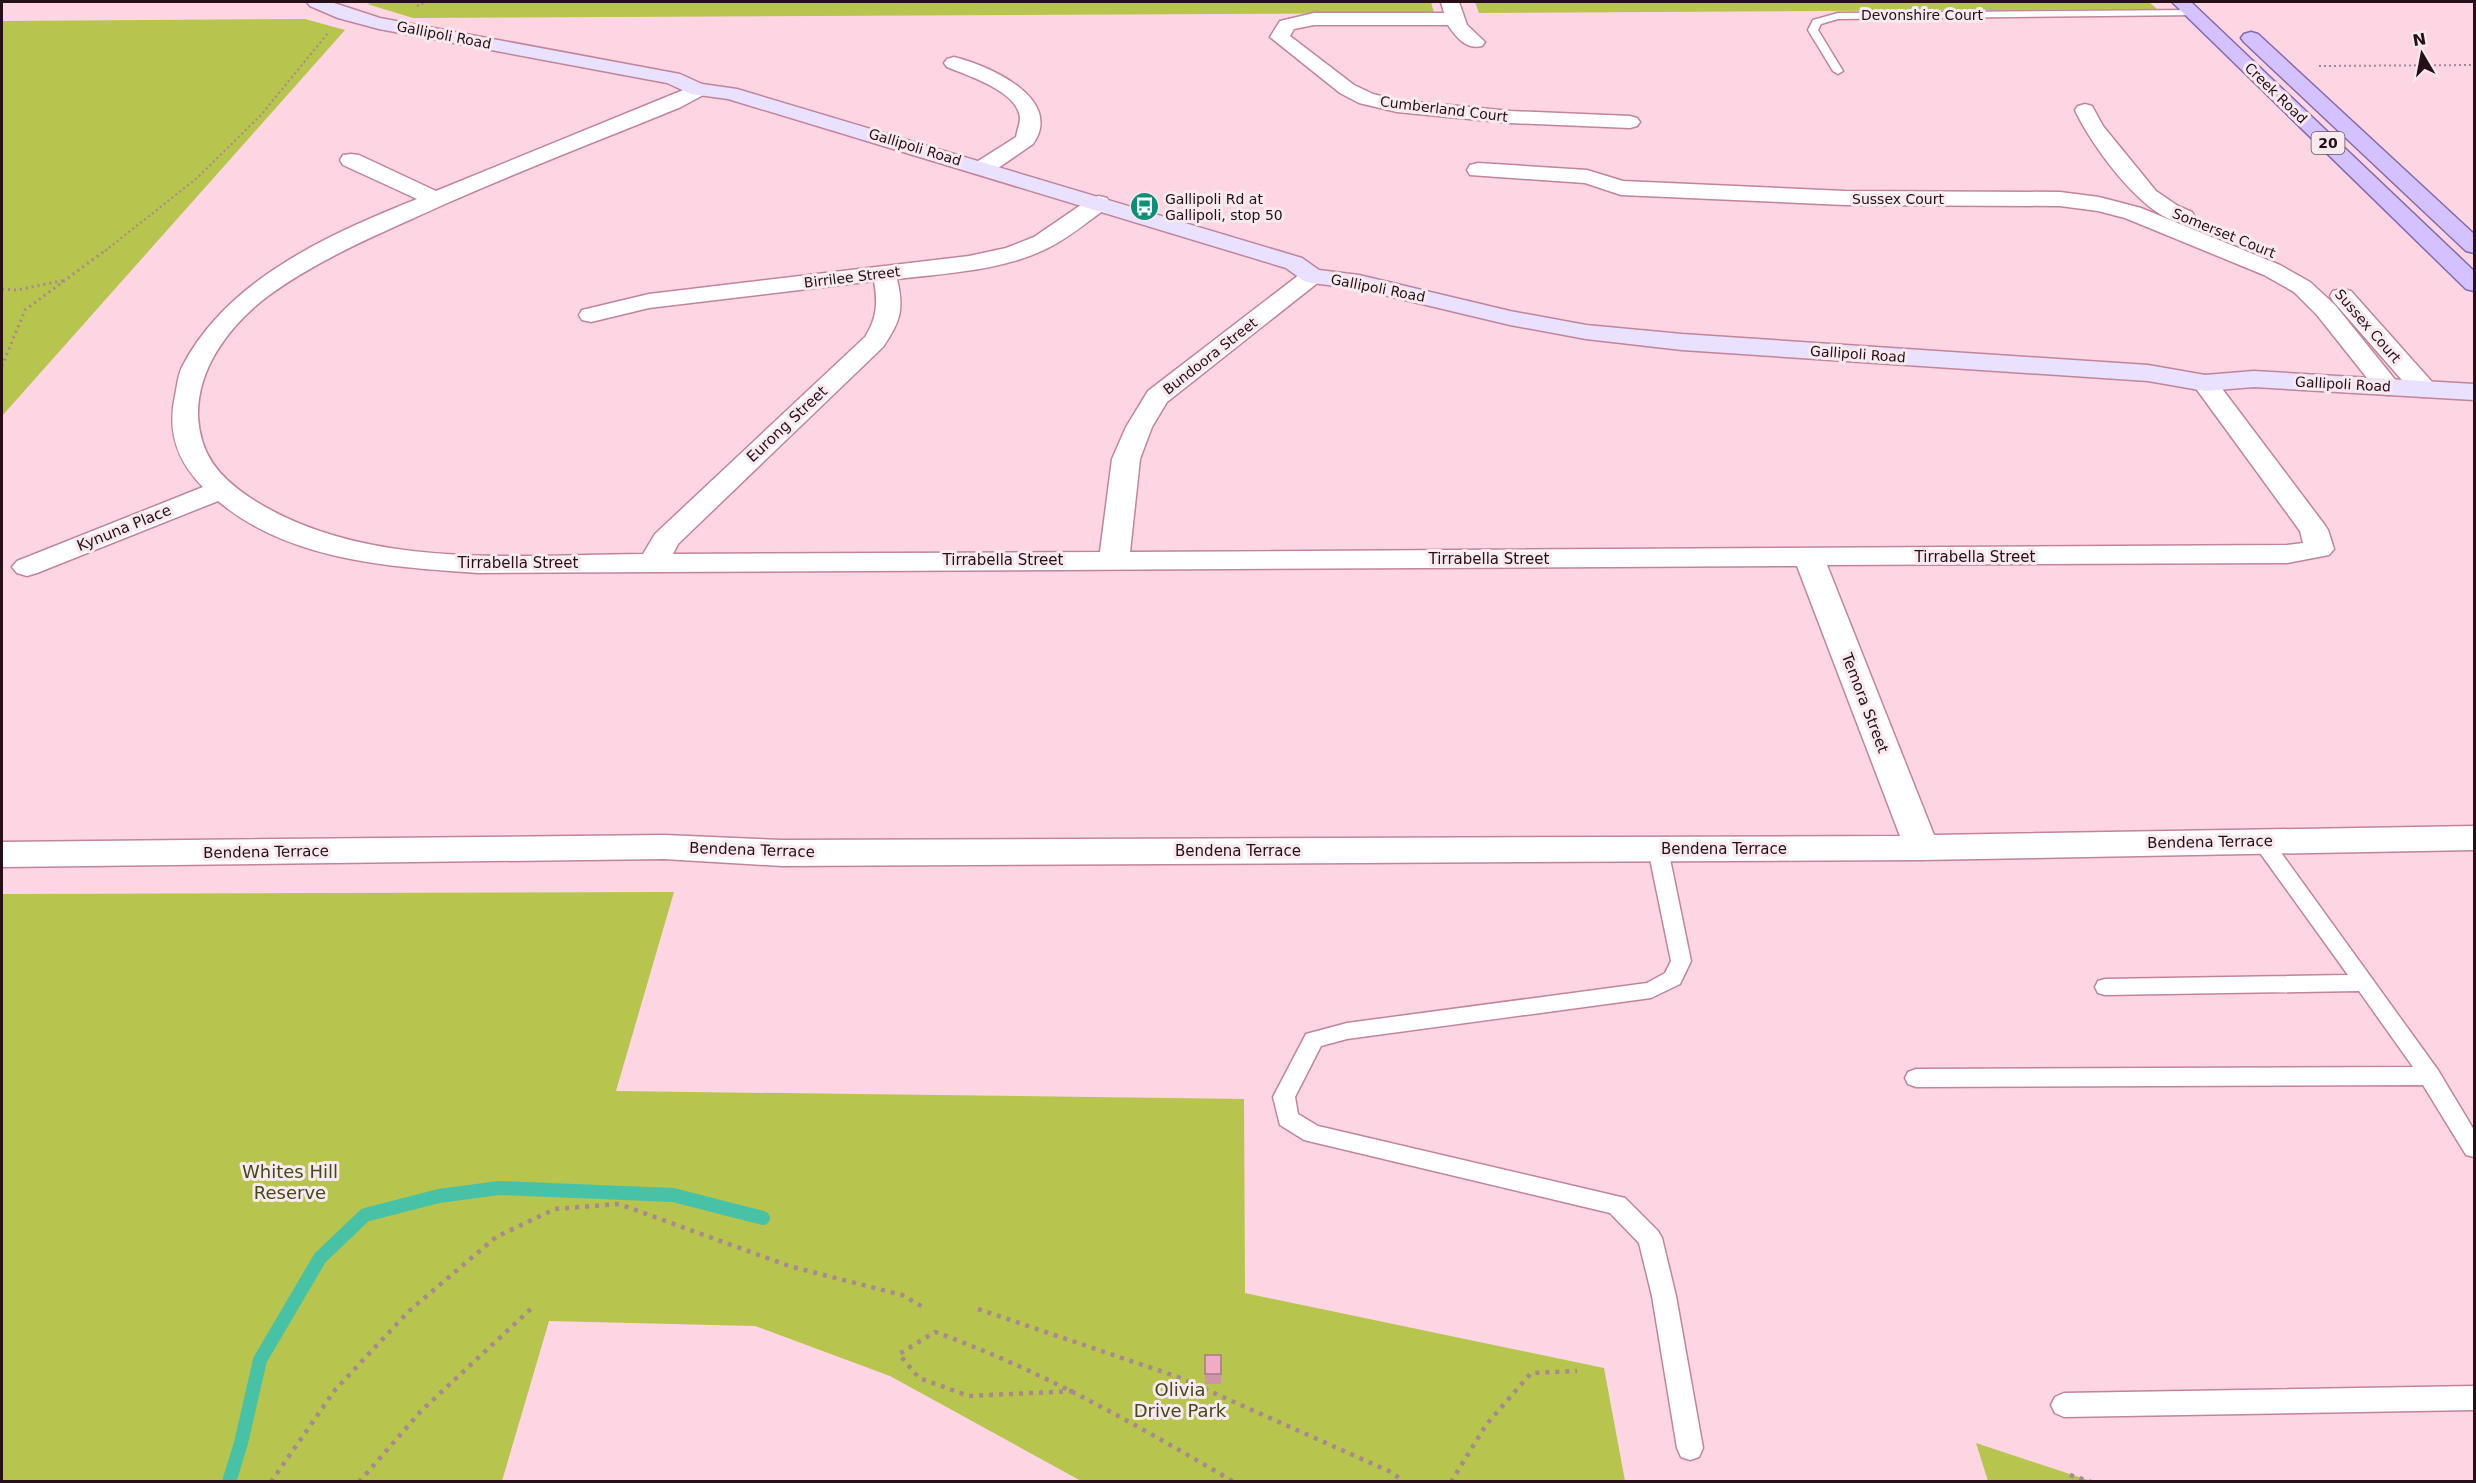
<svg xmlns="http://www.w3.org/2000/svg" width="2476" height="1483" viewBox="0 0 2476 1483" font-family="'DejaVu Sans',sans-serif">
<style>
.green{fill:#b7c44e}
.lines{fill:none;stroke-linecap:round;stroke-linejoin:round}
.stream{stroke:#48c2a7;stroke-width:14}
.lane-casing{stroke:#c2849b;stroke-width:3}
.street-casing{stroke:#c2849b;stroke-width:3}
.secondary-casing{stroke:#c2849b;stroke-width:3}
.primary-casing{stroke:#8469ae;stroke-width:3}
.path-far2{stroke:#a98793;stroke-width:2;stroke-dasharray:2 3;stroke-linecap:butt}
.path-far1{stroke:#a98793;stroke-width:3;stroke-dasharray:2 4;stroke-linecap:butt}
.path{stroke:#a98793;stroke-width:4.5;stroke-dasharray:4 6;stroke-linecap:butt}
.lane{fill:#fff;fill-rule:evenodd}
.street{fill:#fff;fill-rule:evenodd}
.secondary{fill:#e9e1ff;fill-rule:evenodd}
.primary{fill:#d3c2ff;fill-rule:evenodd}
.wall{fill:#cd95a9}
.building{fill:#eeadc5;stroke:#a7798a;stroke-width:1.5}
.labels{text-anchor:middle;stroke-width:6;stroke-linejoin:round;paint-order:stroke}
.far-street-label{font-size:14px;fill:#260f19;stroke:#f8eaef}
.shield{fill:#f8eaef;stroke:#655159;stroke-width:1.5}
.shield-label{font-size:14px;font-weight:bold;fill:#260f19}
.far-poi-label{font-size:14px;fill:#260f19;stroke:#f8eaef;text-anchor:start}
.street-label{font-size:15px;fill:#260f19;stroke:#f8eaef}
.near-park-label{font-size:18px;fill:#434918;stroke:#f8eaef}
</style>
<rect width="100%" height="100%" fill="#fed5e3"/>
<g class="green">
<polygon points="375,2 1431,2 1434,13 413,18 367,4"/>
<polygon points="1475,2 2149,2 2157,9 1479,13"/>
<polygon points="305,19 345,30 2,416 2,21"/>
<polygon points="674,892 616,1091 1244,1099 1245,1293 1604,1368 1625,1481 1081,1481 890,1376 755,1326 549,1321 502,1481 2,1481 2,894"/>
<polygon points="1976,1443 2091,1481 1988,1481"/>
</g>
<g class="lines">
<polyline class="stream" points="229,1482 241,1443 260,1360 320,1258 365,1215 439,1196 499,1188 673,1195 763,1218"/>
<defs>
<g id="lane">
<polygon points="2193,10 2197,11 2197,15 1838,19 1821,24 1818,30 1843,71 1838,74 1833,71 1808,30 1813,20 1838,13"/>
<polygon points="2262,834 2269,836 2438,1070 2474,1130 2474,1157 2466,1155 2423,1085 1916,1087 1908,1084 1905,1078 1908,1072 1916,1069 2413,1067 2359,991 2105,995 2098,993 2095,987 2098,981 2105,979 2348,975 2255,846 2252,841 2255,836"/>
<polygon points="1658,842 1665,844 1668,849 1691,961 1680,984 1651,998 1347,1039 1321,1046 1295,1097 1298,1114 1318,1126 1625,1198 1658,1231 1662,1238 1676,1296 1703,1448 1699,1457 1690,1460 1681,1457 1677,1448 1652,1296 1639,1243 1610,1213 1304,1140 1280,1125 1273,1097 1306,1034 1347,1023 1647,983 1665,973 1671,961 1648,849 1651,844"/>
<polygon points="2474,1386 2474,1410 2064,1417 2055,1413 2051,1405 2055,1397 2064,1393"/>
</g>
<g id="street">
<path d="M1441,2H1459L1467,25L1485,42L1482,46C1466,50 1456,37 1448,25H1314L1294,29L1290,36L1354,85L1373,94L1397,100L1510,111L1630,116L1637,118L1640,122L1637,126L1630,128L1510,123L1397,112L1359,103L1340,93L1270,37L1280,21L1314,13H1444Z"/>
<path d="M954,57C987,65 1065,98 1033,144L991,173L983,174L975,173L972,168L975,163L1016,137C1017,131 1020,124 1020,118C1018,91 968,76 947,67L944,63L947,59Z"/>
<path d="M698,84L705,86L708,90L705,94L681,107C603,139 522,170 445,204C384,232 323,256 268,296C231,324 197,367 198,416C200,454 218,476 249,497C361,571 514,555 643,554L655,534L865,337C877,318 878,303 874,281L649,308L591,322L582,320L579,315L582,310L649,294L969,256L1006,248L1034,237L1091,198L1099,196L1107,198L1110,203L1107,208C1088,221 1070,237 1050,247C1004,271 947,273 897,279C904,309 901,321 883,347L678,544L673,554L1100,552L1112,459L1126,427L1148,391L1304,271L1312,269L1320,271L1324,276L1320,281L1167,402L1152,427L1140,459L1130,552L2287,545L2303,543L2300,531L2192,383L2196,378L2205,375L2214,378L2324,524L2328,530L2334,549L2329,555L2287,563L1827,565L1934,835L2474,826V850L1922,860L782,866L664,859L2,867V842L664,835L782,840L1900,836L1797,566L479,573C391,567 289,561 218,501L37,573L27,576L17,573L12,567L17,561L203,487C177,461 167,432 175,396C177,386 178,374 183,365C229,278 330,234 417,199L343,165L340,160L343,155L351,154L359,155L436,191Z"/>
<path d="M2085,104L2092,106L2103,126L2156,191L2178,206L2192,212L2195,217L2192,222C2152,232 2089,142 2075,110L2078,106Z"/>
<polygon points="1478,163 1587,170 1623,181 1845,191 2060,192 2099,197 2141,208 2280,265 2310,282 2335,305 2401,387 2397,393 2388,395 2379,393 2317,315 2294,292 2264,275 2125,218 2098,211 2060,206 1845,205 1621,195 1585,183 1470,175 1467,170 1470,165"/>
<polygon points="2342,289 2351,291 2433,383 2437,389 2433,395 2424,397 2415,395 2333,301 2330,296 2333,291"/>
</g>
<polygon id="secondary" points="307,2 331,2 380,18 680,74 702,84 737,89 1302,258 1319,270 1359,275 1510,311 1586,325 1682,334 2148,365 2205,375 2254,371 2474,384 2474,400 2254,387 2205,391 2148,381 1682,350 1586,339 1510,325 1359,289 1312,283 1304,281 1286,268 728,99 691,94 667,83 379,29 338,18 310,6"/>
<g id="primary">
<polygon points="2172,2 2191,2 2474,271 2474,291 2466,289"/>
<polygon points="2251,32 2258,34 2474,234 2474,253 2466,251 2244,42 2241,38 2244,34"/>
</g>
</defs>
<use href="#lane" class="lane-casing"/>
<use href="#street" class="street-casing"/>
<use href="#secondary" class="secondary-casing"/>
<use href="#primary" class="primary-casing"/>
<g class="path-far2">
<polyline points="417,6 427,2"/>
<polyline points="2319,66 2474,65"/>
<polyline points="105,251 197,178 261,115 328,33"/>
</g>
<g class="path-far1">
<polyline points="2,289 17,290 66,280"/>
<polyline points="2,366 25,310 107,249"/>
</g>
<g class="path">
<polyline points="978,1309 1178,1377 1391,1472 1404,1482"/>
<path d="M1073,1391L969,1396L919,1378L899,1354L935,1332C1041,1370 1137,1425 1234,1482"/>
<polyline points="2070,1475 2091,1482"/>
<polyline points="271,1482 335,1390 409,1311 496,1237 555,1209 619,1204 789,1266 902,1295 923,1307"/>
<polyline points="359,1482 422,1410 535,1305"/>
<polyline points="1451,1482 1486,1425 1531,1373 1577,1371"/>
</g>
<use href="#lane" class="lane"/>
<use href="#street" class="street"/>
<use href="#secondary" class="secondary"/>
<use href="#primary" class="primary"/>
</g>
<rect class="wall" x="1205" y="1355" width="16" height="29"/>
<rect class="building" x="1205" y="1355" width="16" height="19"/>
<defs>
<symbol id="bus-disc" viewBox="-11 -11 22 22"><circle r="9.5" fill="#0b9078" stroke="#f8eaef"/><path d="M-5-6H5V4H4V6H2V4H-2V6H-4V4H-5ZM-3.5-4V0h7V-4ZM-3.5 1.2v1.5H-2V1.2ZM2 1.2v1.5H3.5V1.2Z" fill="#fff"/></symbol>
</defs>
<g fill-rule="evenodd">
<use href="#bus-disc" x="1128" y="190" width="33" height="33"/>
</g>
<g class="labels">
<g class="far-street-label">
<text x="1922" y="20">Devonshire Court</text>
<text transform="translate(444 35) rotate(11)" y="5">Gallipoli Road</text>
<text transform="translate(2276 93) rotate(44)" y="5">Creek Road</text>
<text transform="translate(1444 109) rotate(7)" y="5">Cumberland Court</text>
<text transform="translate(915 147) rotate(17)" y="5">Gallipoli Road</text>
<text x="1898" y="204">Sussex Court</text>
<text transform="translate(2224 233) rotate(22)" y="5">Somerset Court</text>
<text transform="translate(852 277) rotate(-7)" y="5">Birrilee Street</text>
<text transform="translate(1378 288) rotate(11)" y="5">Gallipoli Road</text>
<text transform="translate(2368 326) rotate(49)" y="5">Sussex Court</text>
<text transform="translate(1858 354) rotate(4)" y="5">Gallipoli Road</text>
<text transform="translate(1210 356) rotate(-38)" y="5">Bundoora Street</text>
<text transform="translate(2343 384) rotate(3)" y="5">Gallipoli Road</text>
</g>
<rect class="shield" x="2311.5" y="132" width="33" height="22" rx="4.5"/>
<g class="shield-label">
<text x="2328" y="148">20</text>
</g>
<g class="far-poi-label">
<text x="1165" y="204">Gallipoli Rd at<tspan x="1165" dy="16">Gallipoli, stop 50</tspan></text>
</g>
<g class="street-label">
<text transform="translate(787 424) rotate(-43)" y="5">Eurong Street</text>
<text transform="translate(124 528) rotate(-22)" y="5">Kynuna Place</text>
<text x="1975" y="562">Tirrabella Street</text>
<text x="1489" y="564">Tirrabella Street</text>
<text x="1003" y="565">Tirrabella Street</text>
<text x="518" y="568">Tirrabella Street</text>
<text transform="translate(1865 703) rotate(69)" y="5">Temora Street</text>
<text transform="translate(2210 842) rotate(-1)" y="5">Bendena Terrace</text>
<text x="1724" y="854">Bendena Terrace</text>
<text transform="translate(752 850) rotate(2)" y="5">Bendena Terrace</text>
<text x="1238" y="856">Bendena Terrace</text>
<text transform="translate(266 852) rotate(-1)" y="5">Bendena Terrace</text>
</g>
<g class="near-park-label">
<text x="290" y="1178">Whites Hill<tspan x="290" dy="21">Reserve</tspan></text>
<text x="1180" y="1396">Olivia<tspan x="1180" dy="21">Drive Park</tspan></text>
</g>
</g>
<rect width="2476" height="1483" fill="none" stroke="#260f19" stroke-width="6"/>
<g transform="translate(2422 54) rotate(350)" stroke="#f8eaef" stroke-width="4.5" paint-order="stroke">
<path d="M0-4.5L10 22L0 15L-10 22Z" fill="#260f19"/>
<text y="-9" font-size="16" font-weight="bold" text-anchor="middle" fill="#260f19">N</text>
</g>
</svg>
